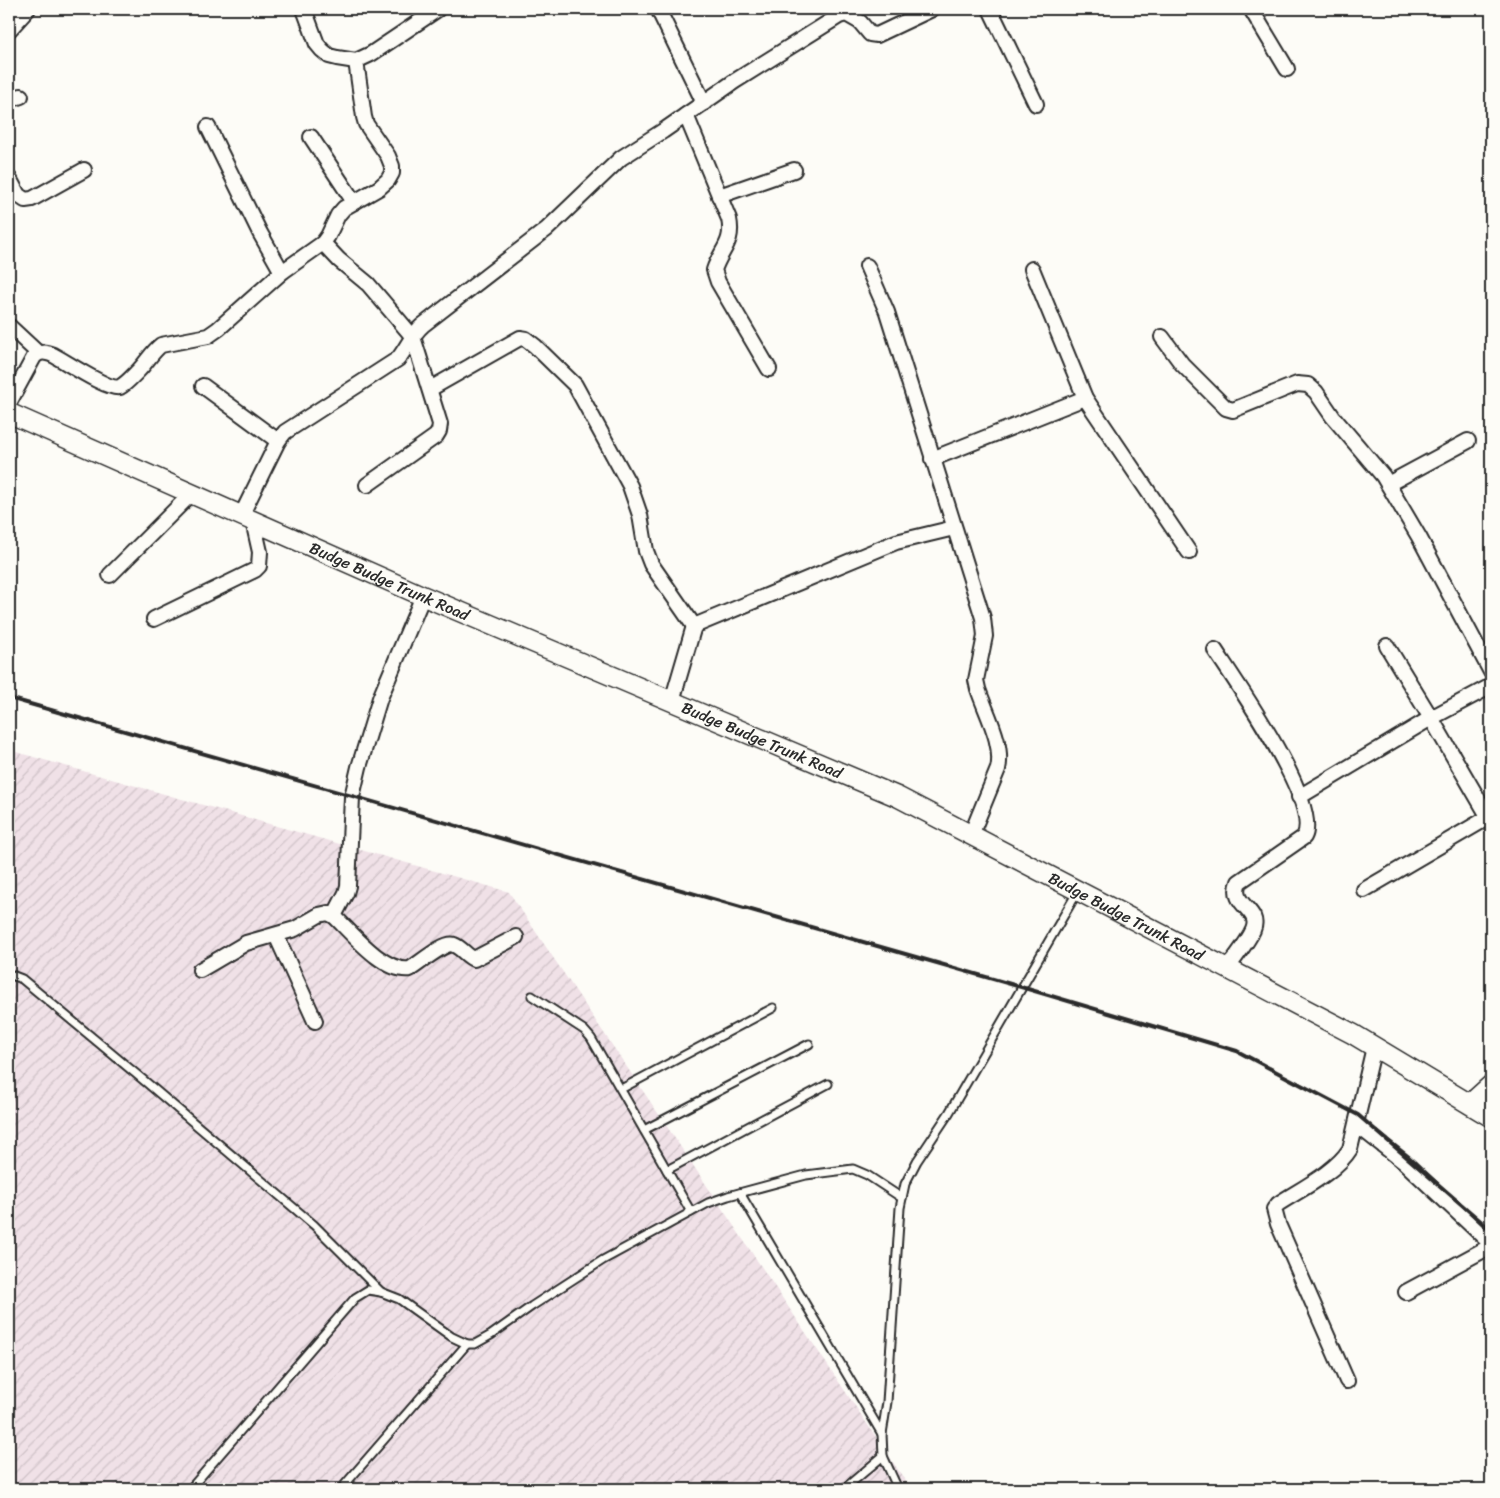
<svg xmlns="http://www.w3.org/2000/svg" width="1500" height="1498" viewBox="0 0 1500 1498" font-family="Sriracha,sans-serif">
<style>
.industrial{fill:url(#industrial-furrows)}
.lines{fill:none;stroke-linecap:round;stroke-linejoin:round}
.lane-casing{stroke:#2b2b2b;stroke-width:11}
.street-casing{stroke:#2b2b2b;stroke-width:18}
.secondary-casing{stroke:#2b2b2b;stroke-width:22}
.lane{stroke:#fdfcf7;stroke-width:7}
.street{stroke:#fdfcf7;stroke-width:14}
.secondary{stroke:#fdfcf7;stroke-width:19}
.rail{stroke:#2b2b2b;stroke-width:4}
.labels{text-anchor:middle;stroke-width:5;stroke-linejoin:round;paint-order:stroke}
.street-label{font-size:16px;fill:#2b2b2b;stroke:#fdfcf7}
</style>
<defs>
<pattern id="industrial-furrows" width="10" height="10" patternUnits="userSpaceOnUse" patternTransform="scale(1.25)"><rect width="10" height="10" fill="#f0e1e7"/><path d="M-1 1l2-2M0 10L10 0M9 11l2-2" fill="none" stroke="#cec1c6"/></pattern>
</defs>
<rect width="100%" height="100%" fill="#fdfcf7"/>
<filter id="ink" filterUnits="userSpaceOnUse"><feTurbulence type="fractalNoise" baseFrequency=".02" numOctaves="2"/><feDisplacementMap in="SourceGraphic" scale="10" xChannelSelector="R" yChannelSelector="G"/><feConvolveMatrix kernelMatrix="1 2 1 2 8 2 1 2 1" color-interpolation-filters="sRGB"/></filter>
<g filter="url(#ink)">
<polygon class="industrial" points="9,750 509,892 911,1489 9,1489"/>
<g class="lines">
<defs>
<g id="lane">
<polyline points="9,974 22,979 147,1083 314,1225 381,1292"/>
<polyline points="532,996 584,1030 591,1038 691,1212"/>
<polyline points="621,1089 773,1008"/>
<polyline points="644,1130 809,1044"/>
<polyline points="667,1170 828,1084"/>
<polyline points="740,1193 882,1434"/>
<polyline points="190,1489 355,1298 368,1290 381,1292 399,1299 452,1337 467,1344 475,1344 491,1335 532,1306 603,1260 708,1203 728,1196 806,1175 853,1169 867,1175 902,1198"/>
<polyline points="341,1489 467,1344"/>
<polyline points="844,1489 883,1456"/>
<polyline points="898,1489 883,1456 882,1434 887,1402 900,1208 905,1184 917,1161 949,1113 1078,891"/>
</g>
<g id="street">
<polyline points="304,9 317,44 322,50 329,56 337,58 356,61 371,54 438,9"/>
<polyline points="658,9 704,103"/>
<polyline points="990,9 1036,104"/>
<polyline points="1251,9 1287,69"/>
<polyline points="9,30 28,9"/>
<polyline points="9,100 21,96"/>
<path d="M686,115L729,219C734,243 721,249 714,270L718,282L769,369"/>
<polyline points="208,127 260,233 282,272"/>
<polyline points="311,137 354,202"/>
<polyline points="9,178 18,195 25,200 32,199 84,170"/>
<polyline points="719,196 794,170"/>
<polyline points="323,243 339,260 368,284 413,337 440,424 439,431 436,436 367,485"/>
<path d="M867,266L887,312L983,618L985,636L976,680L978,689C986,713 1004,744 998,769L971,835"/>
<polyline points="1032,269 1085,398 1189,552"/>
<polyline points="9,326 38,353"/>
<polyline points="1162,337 1182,364 1226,408 1233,410 1297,384 1308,385 1316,392 1333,417 1383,476 1419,537 1491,672"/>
<polyline points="203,386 278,441"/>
<polyline points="430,389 520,338 526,339 535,346 575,385 630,486 640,515 646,551 651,564 694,626 896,542 954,528"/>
<path d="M9,403L34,357C40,351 45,352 53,355C65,361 109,391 120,387C126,384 133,376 138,371C146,363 152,352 161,345L208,336L218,329L282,272L323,243L328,236L338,215L344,208L379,188L388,180L392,173V166L388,156L366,124L364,117L356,61"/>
<polyline points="932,459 1085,398"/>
<polyline points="1388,484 1468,441"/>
<path d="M241,516L278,441L285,432L398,359C407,348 412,334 423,325L547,229L621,158L663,131L735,81L839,16L846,14L860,22L870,34L877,35L932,9"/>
<polyline points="110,575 191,494"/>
<polyline points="154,619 255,570 259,566 260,552 253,521"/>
<polyline points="1387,646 1431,718 1491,821"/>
<path d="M1215,650C1235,681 1322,804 1304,837L1239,882C1229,906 1262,909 1253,930C1248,942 1235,957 1227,969"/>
<polyline points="672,701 694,626"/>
<polyline points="1299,797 1431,718 1491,686"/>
<polyline points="1364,890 1489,817"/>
<polyline points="334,916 346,893 348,886 352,797 359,767 380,698 423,596"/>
<polyline points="276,935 315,1021"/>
<path d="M200,970L246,943L295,929L319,915L328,913L334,916C352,933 384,973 410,969C419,964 445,941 454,945C462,948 466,956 474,959L516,937"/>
<polyline points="1357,1125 1404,1162 1491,1244"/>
<polyline points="1406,1292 1491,1246"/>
<path d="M1347,1381L1278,1224L1274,1209L1278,1204C1301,1189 1336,1172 1350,1149L1374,1047"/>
</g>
<g id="secondary">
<path id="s1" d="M9,413L423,596L898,797L1353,1034L1491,1117"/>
<polyline points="1470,1104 1491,1085"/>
</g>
</defs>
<use href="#lane" class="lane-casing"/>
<use href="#street" class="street-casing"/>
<use href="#secondary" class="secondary-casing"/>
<use href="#lane" class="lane"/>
<use href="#street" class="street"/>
<use href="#secondary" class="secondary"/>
<polyline class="rail" points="9,698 1021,987 1237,1051 1358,1115 1491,1230"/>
</g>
</g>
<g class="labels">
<g class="street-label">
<text dy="6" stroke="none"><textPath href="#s1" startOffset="416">Budge Budge Trunk Road</textPath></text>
<text dy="6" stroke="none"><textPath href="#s1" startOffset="821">Budge Budge Trunk Road</textPath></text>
<text dy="6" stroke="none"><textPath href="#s1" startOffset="1226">Budge Budge Trunk Road</textPath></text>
</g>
</g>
<rect width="1500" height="1498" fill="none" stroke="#fdfcf7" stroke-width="30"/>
<rect x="15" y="15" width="1470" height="1468" fill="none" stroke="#2b2b2b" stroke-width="2" filter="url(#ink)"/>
</svg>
